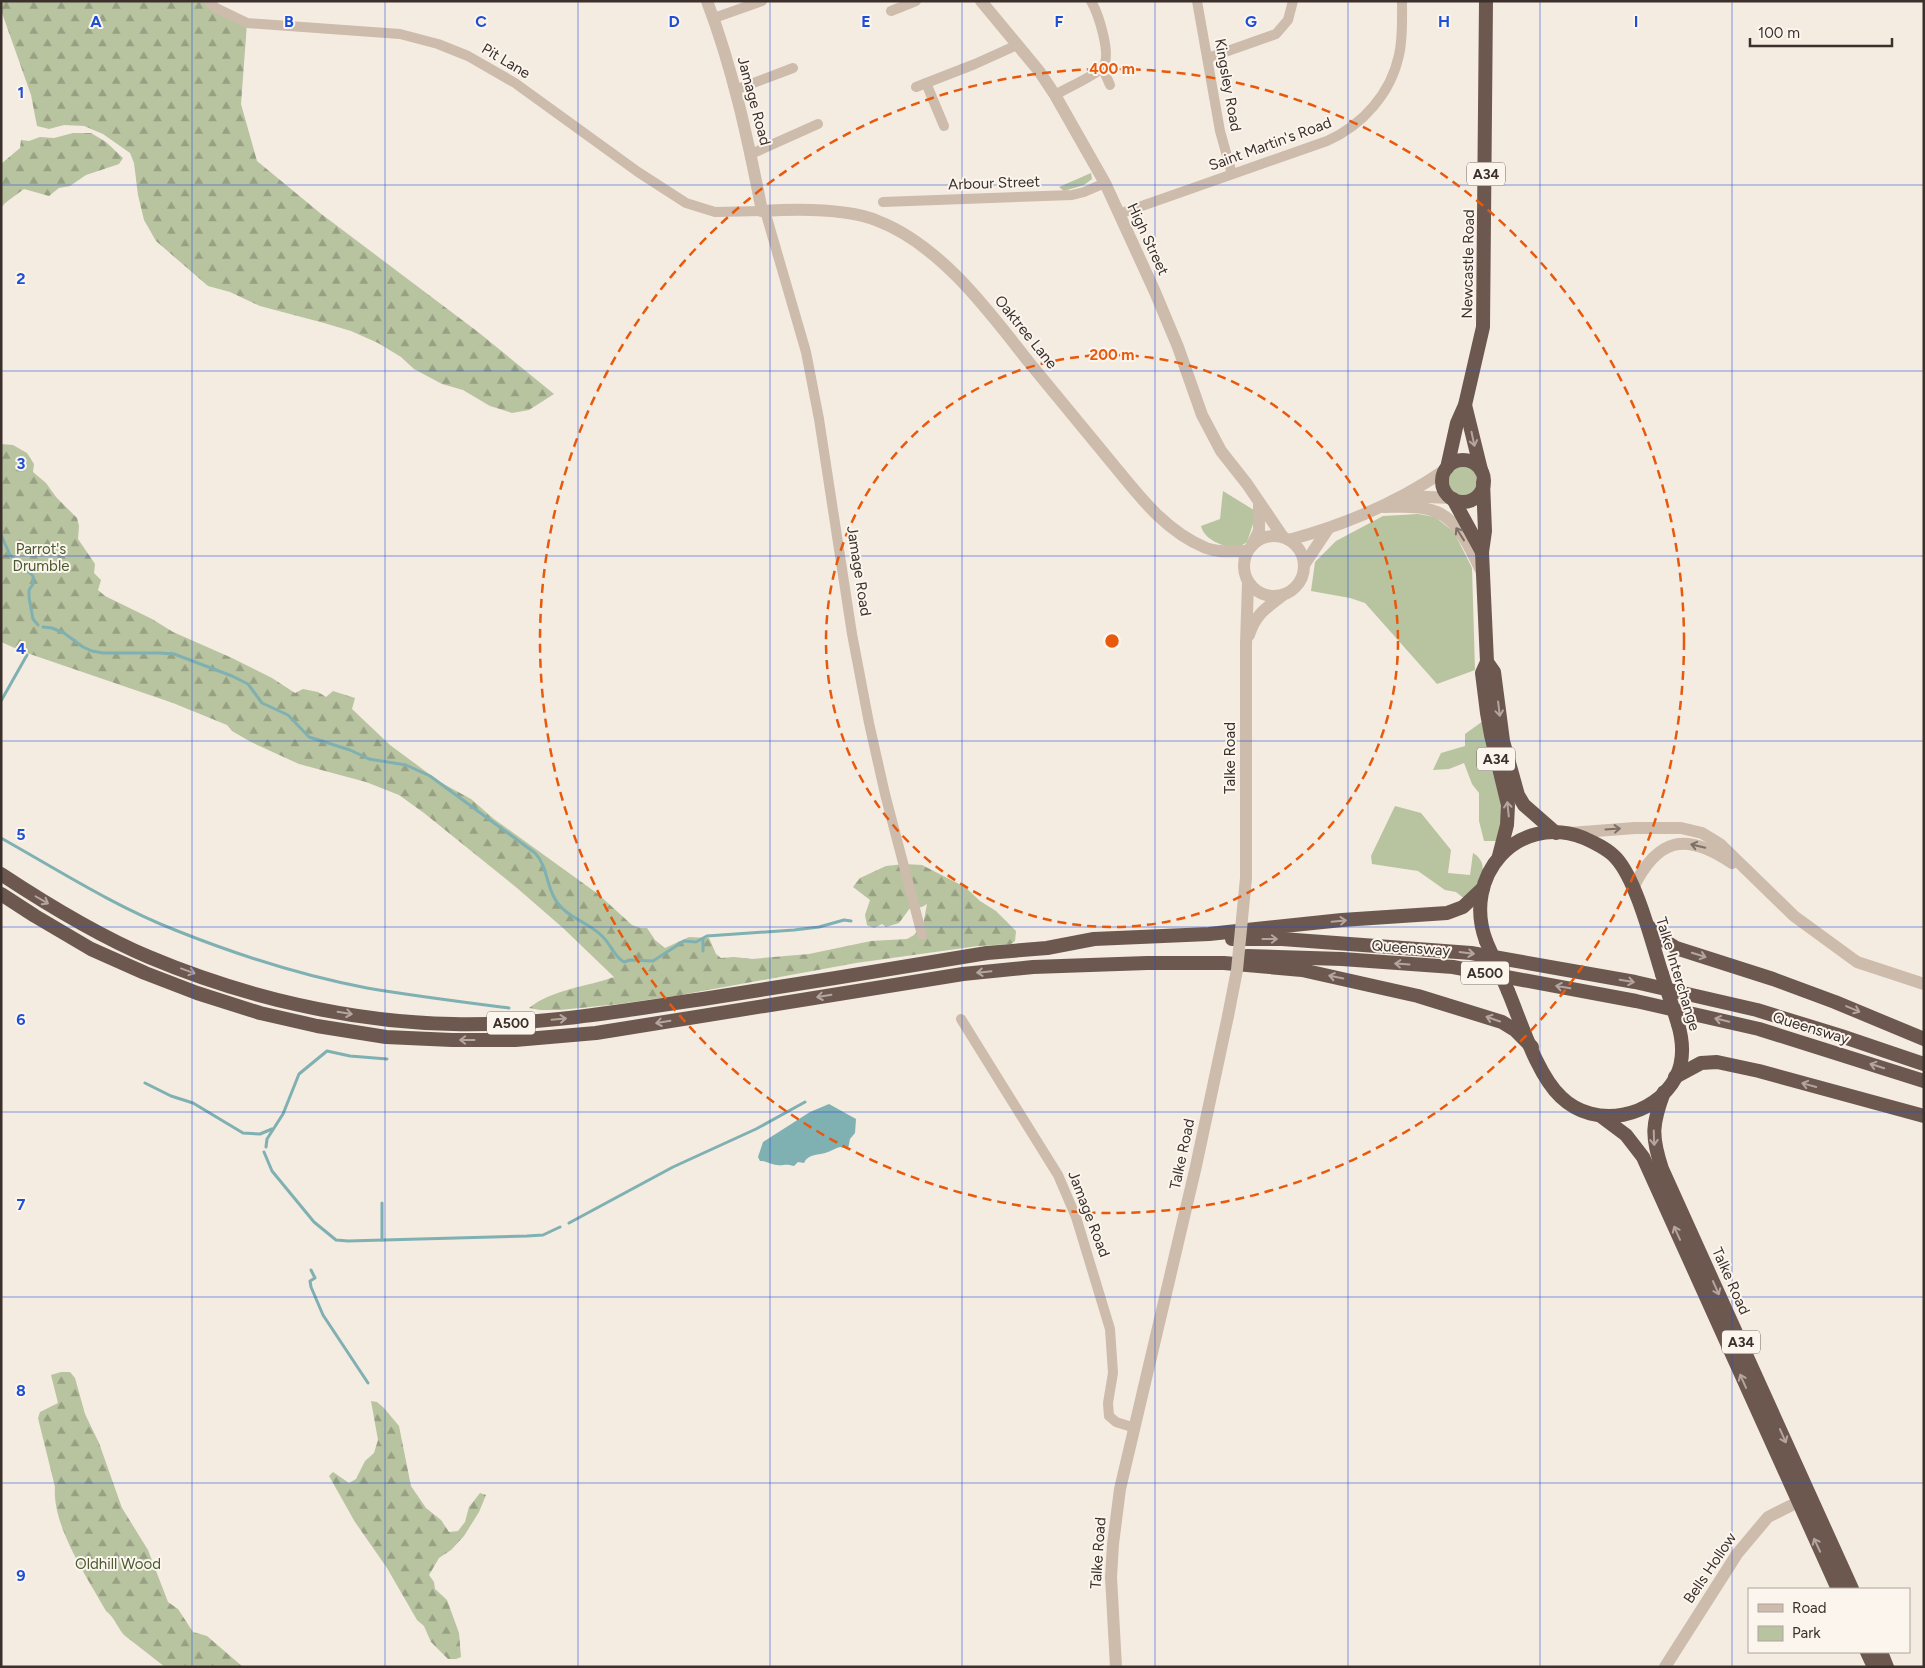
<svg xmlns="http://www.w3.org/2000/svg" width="1925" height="1668" viewBox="0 0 1925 1668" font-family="Figtree,sans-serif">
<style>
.green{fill:#b8c4a0}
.forest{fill:url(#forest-firs)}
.water{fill:#7fb0b2}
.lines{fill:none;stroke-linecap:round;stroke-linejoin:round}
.stream{stroke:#7fb0b2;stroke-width:3}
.minor{stroke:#cdbbac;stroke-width:10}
.tertiary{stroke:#cdbbac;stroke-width:12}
.trunk{stroke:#6c584f;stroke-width:14}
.tertiary-bridge{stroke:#cdbbac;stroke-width:12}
.trunk-bridge{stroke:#6c584f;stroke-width:14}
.oneway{stroke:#b4a69e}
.oneway2{stroke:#7d6f65}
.grid{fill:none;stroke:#1d4ed8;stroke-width:1;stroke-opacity:0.55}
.ring{fill:none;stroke:#e8590c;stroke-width:2.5;stroke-dasharray:9 6}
.labels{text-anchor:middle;stroke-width:4;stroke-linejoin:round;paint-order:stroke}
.shield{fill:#fbf5ee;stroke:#756b66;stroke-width:1}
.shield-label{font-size:14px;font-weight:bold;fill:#3b302b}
.street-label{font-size:15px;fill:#3b302b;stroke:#fbf5ee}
.park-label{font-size:15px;fill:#4a5a2e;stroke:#fbf5ee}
.grid-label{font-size:16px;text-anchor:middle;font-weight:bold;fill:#1d4ed8;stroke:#fbf5ee;stroke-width:4;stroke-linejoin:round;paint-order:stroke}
.centre{fill:#e8590c;stroke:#fbf5ee;stroke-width:2.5}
.ring-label{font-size:15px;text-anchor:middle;font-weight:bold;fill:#e8590c;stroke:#fbf5ee;stroke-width:4;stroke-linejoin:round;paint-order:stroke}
</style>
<defs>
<pattern id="forest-firs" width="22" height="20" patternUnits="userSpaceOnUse" patternTransform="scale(1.25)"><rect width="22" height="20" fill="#b8c4a0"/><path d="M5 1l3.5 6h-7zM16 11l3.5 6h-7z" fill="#97a083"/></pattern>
</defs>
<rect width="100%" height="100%" fill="#f4ebe1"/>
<g class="green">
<polygon points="1091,173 1092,179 1084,185 1064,191 1059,187"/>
<circle cx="1463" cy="481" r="14"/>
<path d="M1223,491L1257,512L1247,542L1236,549C1222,545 1205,541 1201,526L1220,519Z"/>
<polygon points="1418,514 1435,517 1454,532 1472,568 1475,670 1437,684 1365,603 1350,598 1311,591 1315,562 1336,541 1383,516"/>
<polygon points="1483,721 1501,798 1502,821 1496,841 1484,841 1479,821 1479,793 1472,784 1464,763 1449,769 1433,770 1441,753 1465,746 1465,734"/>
<path d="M1395,806L1421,813L1451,850L1448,873L1470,875L1473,853C1493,865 1478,887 1466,900L1456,892L1445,890L1418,871L1372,864L1371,856Z"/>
</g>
<g class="forest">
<polygon points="1,1 208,1 247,23 241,104 257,161 320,213 478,332 554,394 529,410 512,413 490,406 463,390 442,384 414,369 401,357 378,343 351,331 324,323 260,306 230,292 208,286 156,241 144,220 138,195 134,163 130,153 103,134 84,126 64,125 49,129 37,126 31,95 1,10"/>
<polygon points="73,133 91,133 106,142 123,158 119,164 86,175 70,186 59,188 49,196 24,189 5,203 1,208 1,164 20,148 21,140 29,141 40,137 54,138"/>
<path d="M1,444L13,445L27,453L34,464L33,472L46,483L56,497L77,518L79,526L78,539L95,564L94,573L101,580L98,590L105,596L152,619L173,632L232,658L272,678L295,693L303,689L318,692L326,697L333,691L355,698L352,709L390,745L440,782L471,799L494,819L598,894L632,925L640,928H647L655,940L665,948L689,937L709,938L716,954L721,958L734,957L752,959L809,954L871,941L907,939L914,935L923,925L927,904L922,907L910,908L899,923L886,927L882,924L874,928L867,925L865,915L870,900L853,887L860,878L886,866L904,864L922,865L965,887L980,901L996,911L1016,931L1015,941L1011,944L978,946L856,963L675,996L619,1004L560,1010H540L529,1008C553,989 586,987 614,977L563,928L517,888L424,813L399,795L366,782L299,764L251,742L232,731L227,725L173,703L24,652L1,642Z"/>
<path d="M61,1372H70L75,1378L85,1414L99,1443L122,1508L148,1550L168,1602L178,1609L193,1632L207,1636L243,1667H165L124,1635C117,1627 115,1618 106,1611C87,1577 52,1526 55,1487L38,1418L40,1412L58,1403L51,1375Z"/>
<polygon points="371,1401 377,1402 384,1408 399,1426 411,1486 426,1508 441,1520 449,1532 458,1531 465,1522 469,1507 480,1493 486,1495 479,1512 464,1536 451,1550 439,1558 429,1575 434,1582 435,1589 447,1600 459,1633 461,1657 456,1659 448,1659 431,1642 424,1626 417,1620 387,1568 355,1522 329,1476 333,1472 349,1483 356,1479 365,1461 374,1453 378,1440"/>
</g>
<path class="water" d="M829,1104L856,1119L855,1133L850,1139L848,1149L840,1147C835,1148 830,1152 825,1153C817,1155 808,1154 804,1163L798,1162L794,1166C784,1163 785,1166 777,1165C771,1165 767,1161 760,1161L758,1157L763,1142L810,1112Z"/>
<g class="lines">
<g class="stream">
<polyline points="1,535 10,555 33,576 33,584 29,590 29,597 33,619 38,625"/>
<path d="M43,627L52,628L64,633L83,647L92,651L103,653H160L174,654L232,676L248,684L262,703L288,715L309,737L350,750L369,759L406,765L430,776L535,853C547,865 546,884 555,899C566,918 587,921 602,936C611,944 614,957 624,962L630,960L653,961L684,941L696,942L707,936L794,930L819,927L844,920L851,921"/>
<polyline points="1,701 27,655"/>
<path d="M1,838C58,870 114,906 175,930C235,954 303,976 367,988C414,996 462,1002 509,1008"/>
<polyline points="703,939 703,951"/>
<polyline points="145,1083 171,1096 193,1103 243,1133 260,1134 272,1129"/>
<polyline points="266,1147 267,1139 283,1114 299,1074 327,1051 350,1056 387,1059"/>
<polyline points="264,1152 272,1171 314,1222 336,1240 348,1241 527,1236 543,1235 560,1227"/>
<polyline points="382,1203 382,1240"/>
<polyline points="569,1223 673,1167 756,1129 805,1102"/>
<polyline points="311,1270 315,1278 310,1281 311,1287 323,1315 368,1383"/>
</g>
<g class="minor">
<polyline points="208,1 216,8 247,23 400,34 438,44 468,56 515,83 638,172 686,203 715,212 762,211"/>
<polyline points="1197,1 1220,131 1232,174"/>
<polyline points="891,11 916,1"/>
<polyline points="714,18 762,1"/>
<polyline points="1208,58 1276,34 1288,20 1293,1"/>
<polyline points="1102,67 1110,85"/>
<polyline points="926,83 944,126"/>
<polyline points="916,87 975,64 1017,45"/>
<polyline points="735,90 793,68"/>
<path d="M1055,95C1067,88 1094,76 1102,68C1113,57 1098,13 1091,1"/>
<polyline points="751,154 818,124"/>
<polyline points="883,202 1072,195 1084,192 1105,183"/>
<polyline points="765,211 806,352 819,419 852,634 869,723 885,794 922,935"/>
<path d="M1119,214L1327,141C1363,125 1391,93 1399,55C1403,38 1402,19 1402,1"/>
<polyline points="961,1019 1058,1175 1076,1217 1110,1329 1113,1373 1108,1403 1109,1416 1116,1422 1135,1428"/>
</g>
<g class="tertiary">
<path d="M707,1C733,69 748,140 762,211C796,209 847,208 878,221C940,245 988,310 1028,361C1056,395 1084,429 1112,463C1139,496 1165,531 1206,548C1219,553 1233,551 1247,551"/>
<polyline points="981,1 1039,71 1055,95 1105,183 1155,292 1178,347 1202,415 1221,451 1247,484 1283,537"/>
<polyline points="1404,496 1451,498"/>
<path d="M1384,507C1401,507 1421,505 1437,512C1462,523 1472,554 1484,576"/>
<circle cx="1274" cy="566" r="30"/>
<path d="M1289,540C1344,525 1399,502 1445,470"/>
<polyline points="1252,545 1259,531 1259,504"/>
<polyline points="1304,565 1328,529"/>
<path d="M1249,635C1255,615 1266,608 1282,596"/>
<polyline points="1570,833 1635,828 1681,828 1702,833 1720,844 1794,916 1857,962 1924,984"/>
<polyline points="1246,878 1246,644 1248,583"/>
<path d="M1633,888C1658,837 1686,832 1732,863"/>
<polyline points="1116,1667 1111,1577 1113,1544 1120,1489 1196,1166 1228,1016"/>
<polyline points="1665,1667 1737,1554 1768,1517 1798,1502"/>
</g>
<g class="trunk">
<polyline points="1465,405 1481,470"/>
<circle cx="1463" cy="481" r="21"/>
<polyline points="1447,468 1457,423 1465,405 1483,327 1486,1"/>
<polyline points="1483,482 1485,531 1482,552 1487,662 1482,673 1487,713 1491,735 1508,805 1507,825 1499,856"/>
<polyline points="1453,499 1482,552"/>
<polyline points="1487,662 1494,672 1503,741 1518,795 1524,805 1556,833"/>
<path d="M1,874C48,905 97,935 149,957C244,997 350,1022 453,1024C538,1026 620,1011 703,999C798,984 892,969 987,953L1047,948L1094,939L1209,934L1342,920L1447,913L1463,907L1483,888"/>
<polyline points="1,894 35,916 91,949 145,973 197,993 260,1013 317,1026 386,1037 452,1040 515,1040 596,1033 963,974 1033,967 1147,963 1224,963 1302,970 1418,996 1502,1022 1515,1030 1532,1047"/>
<polyline points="1648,926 1660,938 1676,948 1773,979 1835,1002 1924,1039"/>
<polyline points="1232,939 1282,939 1471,953 1635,982 1757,1010 1841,1036 1924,1064"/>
<path d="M1486,941C1462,877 1516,812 1584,838C1595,843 1608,849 1616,858C1637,881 1652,943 1662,974"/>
<polyline points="1247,956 1342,959 1453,967 1636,1001 1759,1029 1924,1081"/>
<path d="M1508,991C1521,1022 1537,1075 1561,1097C1595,1130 1654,1118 1676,1077C1684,1061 1683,1041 1678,1024"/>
<polyline points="1675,1077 1701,1063 1717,1062 1759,1071 1924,1116"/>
<path d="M1664,1092C1652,1124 1651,1136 1662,1169L1852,1589"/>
<polyline points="1602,1117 1626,1135 1643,1157 1838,1589"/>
<polyline points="1867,1652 1874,1667"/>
<polyline points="1881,1652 1887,1667"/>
</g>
<polyline class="tertiary-bridge" points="1228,1016 1237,970 1246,878"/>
<g class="trunk-bridge">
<polyline points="1486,941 1508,991"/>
<polyline points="1662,974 1678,1024"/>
</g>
</g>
<defs><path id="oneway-shaft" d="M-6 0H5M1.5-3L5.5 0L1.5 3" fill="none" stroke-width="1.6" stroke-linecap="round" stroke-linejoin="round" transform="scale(1.25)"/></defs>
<g class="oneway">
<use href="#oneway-shaft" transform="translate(1473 439) rotate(78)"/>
<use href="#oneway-shaft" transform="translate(1499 709) rotate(83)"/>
<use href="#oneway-shaft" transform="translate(1508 809) rotate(-96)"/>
<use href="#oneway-shaft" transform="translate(42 900) rotate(30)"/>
<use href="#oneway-shaft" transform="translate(1339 921) rotate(-5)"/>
<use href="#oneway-shaft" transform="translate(1270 939)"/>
<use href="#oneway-shaft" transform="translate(1467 953) rotate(7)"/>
<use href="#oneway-shaft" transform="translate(1699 955) rotate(17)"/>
<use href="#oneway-shaft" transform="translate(1402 964) rotate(-176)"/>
<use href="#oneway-shaft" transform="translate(188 971) rotate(20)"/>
<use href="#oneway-shaft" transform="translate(984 972) rotate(174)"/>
<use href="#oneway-shaft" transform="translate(1336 977) rotate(-168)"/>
<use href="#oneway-shaft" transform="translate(1627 981) rotate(10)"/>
<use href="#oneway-shaft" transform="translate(1563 987) rotate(-170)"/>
<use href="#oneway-shaft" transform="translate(824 996) rotate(171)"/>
<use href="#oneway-shaft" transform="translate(1853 1009) rotate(23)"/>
<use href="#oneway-shaft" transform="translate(345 1013) rotate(9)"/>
<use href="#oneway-shaft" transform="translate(559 1019) rotate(-5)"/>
<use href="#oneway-shaft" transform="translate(1493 1019) rotate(-161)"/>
<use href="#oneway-shaft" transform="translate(1722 1020) rotate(-167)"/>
<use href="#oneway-shaft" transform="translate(663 1022) rotate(171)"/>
<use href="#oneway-shaft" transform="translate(467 1040) rotate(180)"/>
<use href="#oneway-shaft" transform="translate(1877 1066) rotate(-162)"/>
<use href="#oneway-shaft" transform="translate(1809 1085) rotate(-165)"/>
<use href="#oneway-shaft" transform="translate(1654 1138) rotate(88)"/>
<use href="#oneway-shaft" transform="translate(1677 1233) rotate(-114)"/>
<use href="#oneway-shaft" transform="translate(1716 1288) rotate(66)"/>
<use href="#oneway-shaft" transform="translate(1743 1381) rotate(-114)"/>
<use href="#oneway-shaft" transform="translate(1783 1436) rotate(66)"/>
<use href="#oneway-shaft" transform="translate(1817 1545) rotate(-115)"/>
</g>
<g class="oneway2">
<use href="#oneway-shaft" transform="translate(1460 534) rotate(-122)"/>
<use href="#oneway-shaft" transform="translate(1613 829) rotate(-4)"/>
<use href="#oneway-shaft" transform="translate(1698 846) rotate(-166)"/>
</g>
<path class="grid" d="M192,1V1667M385,1V1667M578,1V1667M770,1V1667M962,1V1667M1155,1V1667M1348,1V1667M1540,1V1667M1732,1V1667M1,185H1924M1,371H1924M1,556H1924M1,741H1924M1,927H1924M1,1112H1924M1,1297H1924M1,1483H1924"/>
<g class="ring">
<circle cx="1112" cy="641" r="286"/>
<circle cx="1112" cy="641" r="572"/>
</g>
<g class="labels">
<g class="shield">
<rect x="1467" y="162.5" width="38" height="23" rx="4"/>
<rect x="1477" y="747.5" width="38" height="23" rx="4"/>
<rect x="1461" y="961.5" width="48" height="23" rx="4"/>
<rect x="487" y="1011.5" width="48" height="23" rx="4"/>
<rect x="1722" y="1330.5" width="38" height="23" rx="4"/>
</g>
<g class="shield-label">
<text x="1486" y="179">A34</text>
<text x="1496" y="764">A34</text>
<text x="1485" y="978">A500</text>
<text x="511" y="1028">A500</text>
<text x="1741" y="1347">A34</text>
</g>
<g class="street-label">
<text transform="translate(506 61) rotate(31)" y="5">Pit Lane</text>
<text transform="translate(1228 85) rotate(80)" y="5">Kingsley Road</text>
<text transform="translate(754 101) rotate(75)" y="5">Jamage Road</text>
<text transform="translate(1270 144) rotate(-20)" y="5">Saint Martin's Road</text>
<text transform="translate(994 183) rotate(-2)" y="5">Arbour Street</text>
<text transform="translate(1148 239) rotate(65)" y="5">High Street</text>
<text transform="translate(1468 264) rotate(-89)" y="5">Newcastle Road</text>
<text transform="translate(1026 332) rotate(51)" y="5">Oaktree Lane</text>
<text transform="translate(859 571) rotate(81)" y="5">Jamage Road</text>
<text transform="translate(1230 758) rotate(-90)" y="5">Talke Road</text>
<text transform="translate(1411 948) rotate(4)" y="5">Queensway</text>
<text transform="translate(1678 974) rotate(73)" y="5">Talke Interchange</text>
<text transform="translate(1811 1028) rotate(17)" y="5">Queensway</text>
<text transform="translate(1182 1154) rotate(-78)" y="5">Talke Road</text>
<text transform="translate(1089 1214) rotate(69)" y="5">Jamage Road</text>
<text transform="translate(1731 1281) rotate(66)" y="5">Talke Road</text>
<text transform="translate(1098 1553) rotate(-86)" y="5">Talke Road</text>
<text transform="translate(1710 1568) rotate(-56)" y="5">Bells Hollow</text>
</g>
<g class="park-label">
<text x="41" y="554">Parrot's<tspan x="41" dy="17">Drumble</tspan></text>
<text x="118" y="1569">Oldhill Wood</text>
</g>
</g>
<g class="grid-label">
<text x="96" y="27">A</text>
<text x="289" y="27">B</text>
<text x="481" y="27">C</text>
<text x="674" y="27">D</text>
<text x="866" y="27">E</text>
<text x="1059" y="27">F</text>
<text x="1251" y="27">G</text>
<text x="1444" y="27">H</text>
<text x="1636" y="27">I</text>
<text x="21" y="98">1</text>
<text x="21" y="284">2</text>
<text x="21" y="469">3</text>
<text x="21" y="654">4</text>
<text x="21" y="840">5</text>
<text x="21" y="1025">6</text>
<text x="21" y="1210">7</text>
<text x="21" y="1396">8</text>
<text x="21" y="1581">9</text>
</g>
<circle cx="1112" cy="641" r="8" class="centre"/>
<g class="ring-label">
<text x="1112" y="74">400 m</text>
<text x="1112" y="360">200 m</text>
</g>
<rect width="1925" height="1668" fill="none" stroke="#3b302b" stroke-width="5"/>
<rect x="1748" y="1588" width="162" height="65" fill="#fbf5ee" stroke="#aea6a0"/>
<rect x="1758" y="1604" width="25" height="8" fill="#cdbbac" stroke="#aea6a0"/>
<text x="1792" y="1613" font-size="15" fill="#3b302b">Road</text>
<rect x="1758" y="1626" width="25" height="15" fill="#b8c4a0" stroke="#aea6a0"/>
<text x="1792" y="1638" font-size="15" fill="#3b302b">Park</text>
<path d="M1750 38v8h142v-8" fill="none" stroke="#3b302b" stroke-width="2.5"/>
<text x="1758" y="38" font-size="15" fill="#3b302b" stroke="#fbf5ee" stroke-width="4" paint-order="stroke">100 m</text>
</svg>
